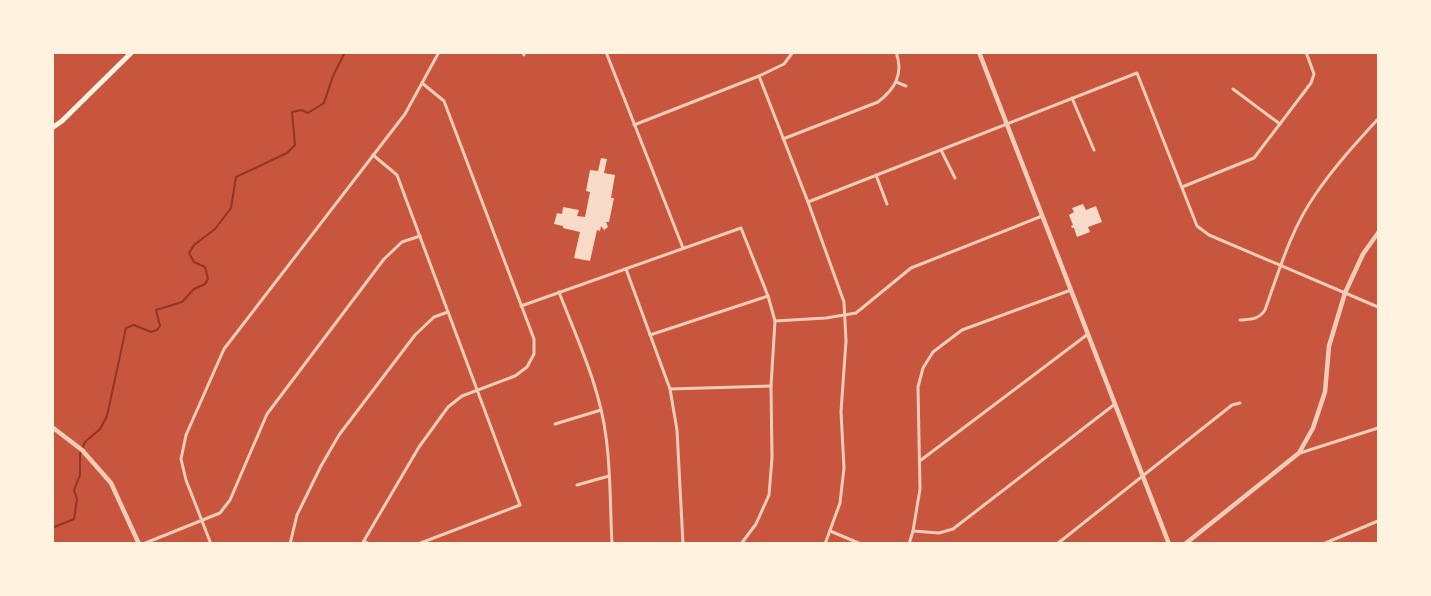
<svg xmlns="http://www.w3.org/2000/svg" width="1431" height="596" viewBox="0 0 1431 596" font-family="Signika,sans-serif">
<style>
.lines{fill:none;stroke-linecap:round;stroke-linejoin:round}
.stream{stroke:#8f3625;stroke-width:2}
.building{fill:#f7dbc8}
.minor{stroke:#f1ccb7;stroke-width:3}
.tertiary{stroke:#f1ccb7;stroke-width:4.5}
.secondary{stroke:#fff3e0;stroke-width:5}
</style>
<rect width="100%" height="100%" fill="#c8553d"/>
<g class="lines">
<polyline class="stream" points="52,528 74,519 77,499 74,490 80,475 80,454 85,442 100,429 107,416 126,328 134,325 151,332 157,330 160,326 156,310 182,302 194,289 205,284 208,279 205,267 194,262 189,253 194,245 215,229 231,208 236,177 287,153 295,145 292,112 301,110 308,113 324,103 333,76 345,52"/>
</g>
<g class="building">
<polygon points="601,158 607,159 604,173 615,175 611,198 614,198 609,222 606,222 608,227 604,230 601,226 600,231 597,230 590,261 574,258 580,232 563,228 563,226 554,224 557,213 562,214 563,207 579,210 577,216 585,217 590,192 586,191 590,170 598,171"/>
<polygon points="1083,204 1086,210 1096,206 1102,222 1088,227 1090,232 1077,237 1074,228 1072,228 1071,226 1073,225 1069,215 1074,212 1072,208"/>
</g>
<g class="lines">
<g class="minor">
<polyline points="523,52 524,55"/>
<polyline points="606,52 683,248"/>
<polyline points="759,76 808,202 844,302 846,341 841,412 844,468 840,503 825,544"/>
<polyline points="896,82 906,86"/>
<polyline points="1233,89 1280,124"/>
<polyline points="1072,98 1094,150"/>
<polyline points="634,125 759,76 784,64 793,52"/>
<path d="M783,139L878,102C895,89 904,74 896,52"/>
<polyline points="941,150 955,178"/>
<polyline points="373,155 397,175 520,505 418,544"/>
<polyline points="876,175 887,204"/>
<polyline points="1182,187 1254,158 1311,83 1314,74 1306,52"/>
<polyline points="808,202 1137,73 1197,226 1209,235 1378,307"/>
<polyline points="626,269 670,389 677,430 683,544"/>
<path d="M559,292C577,339 600,387 606,437C611,472 610,508 612,544"/>
<polyline points="521,306 741,228 768,296 775,321 771,386 772,458 769,495 756,524 741,544"/>
<path d="M1240,320C1252,319 1258,320 1265,310C1279,271 1291,229 1315,195C1334,167 1356,143 1378,119"/>
<polyline points="775,321 826,318 856,313 911,268 1042,216"/>
<polyline points="650,335 768,296"/>
<polyline points="670,389 771,386"/>
<polyline points="555,424 601,410"/>
<polyline points="1300,453 1378,428"/>
<polyline points="921,460 1088,334"/>
<polyline points="577,485 609,476"/>
<polyline points="830,531 861,544"/>
<polyline points="913,531 939,533 953,529 1115,404"/>
<polyline points="364,541 369,544"/>
<polyline points="143,544 220,513 230,500 267,414 384,259 402,242 420,236"/>
<polyline points="211,544 186,480 181,459 186,435 224,349 405,114 439,52"/>
<polyline points="290,544 297,515 321,466 339,435 415,335 434,317 448,312"/>
<polyline points="362,544 419,447 448,407 462,396 515,376 527,367 534,354 534,339 444,101 422,83"/>
<polyline points="909,544 913,531 920,489 918,387 923,368 933,352 962,330 1071,290"/>
<polyline points="1057,544 1232,405 1240,403"/>
<polyline points="1323,544 1378,521"/>
</g>
<g class="tertiary">
<polyline points="979,52 1169,544"/>
<polyline points="52,427 82,450 111,483 139,544"/>
<polyline points="1185,544 1299,453 1313,428 1325,392 1329,346 1345,293 1363,254 1378,233"/>
</g>
<polyline class="secondary" points="52,128 62,121 132,52"/>
</g>
<rect width="1431" height="596" fill="none" stroke="#fff3e0" stroke-width="108"/>
</svg>
